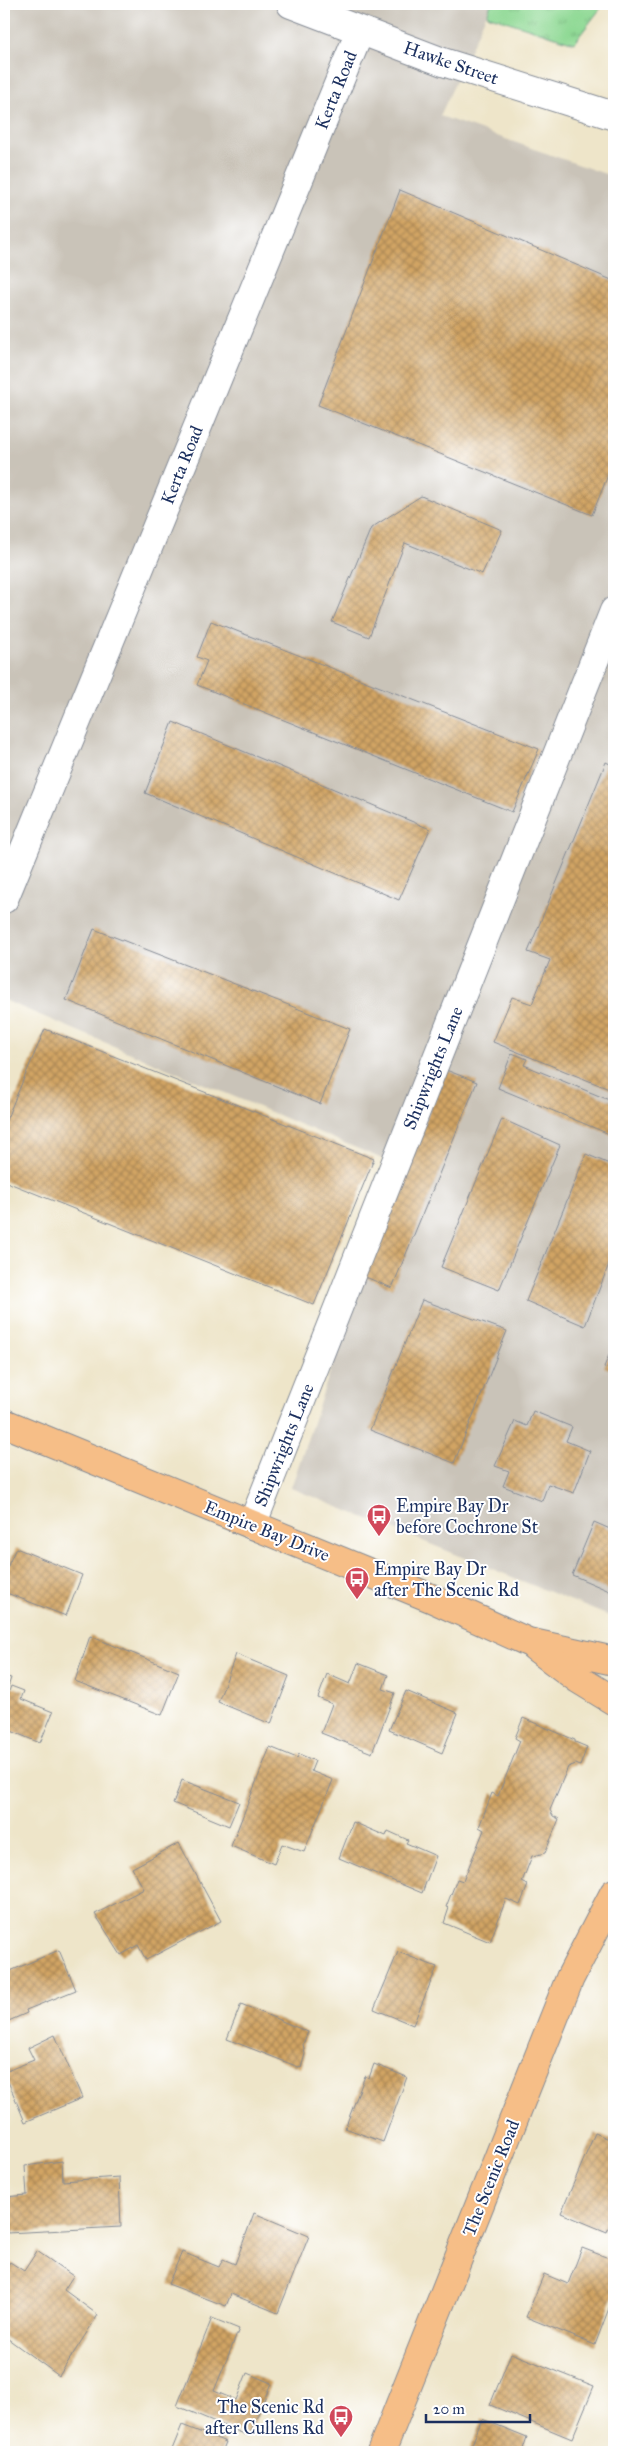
<svg xmlns="http://www.w3.org/2000/svg" width="618" height="2456" viewBox="0 0 618 2456" font-family="'IM FELL Great Primer',serif">
<style>
.industrial{fill:#c9c3b8}
.grass{fill:url(#grass-tufts);stroke:#558479}
.building{fill:url(#building-cross-hatch)}
.lines{fill:none;stroke-linecap:round;stroke-linejoin:round}
.minor-casing{stroke:#848a94;stroke-width:30}
.major-casing{stroke:#848a94;stroke-width:30}
.minor{stroke:#fff;stroke-width:28}
.major{stroke:#f6be87;stroke-width:28}
.labels{text-anchor:middle;stroke-width:4;stroke-linejoin:round;paint-order:stroke}
.street-label{font-size:18px;fill:#1b2f5e;stroke:#fff}
.poi-label{font-size:18px;fill:#1b2f5e;stroke:#fff;text-anchor:start}
</style>
<defs>
<pattern id="grass-tufts" width="24" height="20" patternUnits="userSpaceOnUse" patternTransform="scale(1.25)"><rect width="24" height="20" fill="#8fd994"/><path d="M3 7l-1-3M5 7V3M7 7l1-3M15 17l-1-3M17 17v-4M19 17l1-3" fill="none" stroke="#7bbb82"/></pattern>
<pattern id="building-cross-hatch" width="8" height="8" patternUnits="userSpaceOnUse" patternTransform="scale(1.25)"><rect width="8" height="8" fill="#d1a463"/><path d="M0 0l8 8M0 8l8-8" fill="none" stroke="#a98655"/></pattern>
</defs>
<rect width="100%" height="100%" fill="#fff"/>
<filter id="ink" filterUnits="userSpaceOnUse"><feTurbulence type="fractalNoise" baseFrequency=".02" numOctaves="2"/><feDisplacementMap in="SourceGraphic" scale="10" xChannelSelector="R" yChannelSelector="G"/><feConvolveMatrix kernelMatrix="1 2 1 2 8 2 1 2 1" color-interpolation-filters="sRGB"/></filter>
<filter id="wash" filterUnits="userSpaceOnUse"><feTurbulence type="fractalNoise" baseFrequency=".0096" numOctaves="4" result="noise"/><feDisplacementMap in="SourceGraphic" scale="20" xChannelSelector="R" yChannelSelector="G"/><feGaussianBlur stdDeviation="1.12" result="paint"/><feColorMatrix in="noise" values="0 0 0 0 0 0 0 0 0 0 0 0 0 0 0 0 0 1.4 0 .05"/><feComposite in="paint" operator="in"/></filter>
<g filter="url(#wash)">
<rect width="100%" height="100%" fill="#eee5c9"/>
<polygon class="industrial" points="4,4 491,4 440,116 614,177 614,1618 291,1488 399,1166 4,1000"/>
<polygon class="grass" points="491,4 604,4 574,43 487,15"/>
<g id="blocks">
<g class="building">
<polygon points="400,190 614,281 614,460 592,515 318,405"/>
<polygon points="421,496 502,530 482,574 405,543 369,637 332,622 371,528"/>
<polygon points="211,621 539,749 512,812 197,685 207,661 197,657"/>
<polygon points="173,722 430,829 399,900 145,793"/>
<polygon points="606,762 614,766 614,1091 493,1042 512,997 532,1004 550,960 528,952"/>
<polygon points="94,929 350,1029 320,1104 66,1000"/>
<polygon points="45,1029 374,1159 314,1305 4,1181 4,1125"/>
<polygon points="512,1053 527,1059 524,1065 614,1102 614,1136 498,1088"/>
<polygon points="446,1070 477,1082 392,1288 363,1276"/>
<polygon points="502,1119 560,1145 499,1290 441,1267"/>
<polygon points="586,1154 614,1166 614,1251 585,1326 526,1301"/>
<polygon points="422,1300 507,1331 454,1463 370,1430"/>
<polygon points="609,1355 614,1357 614,1371 604,1367"/>
<polygon points="533,1411 572,1427 566,1441 590,1451 574,1493 548,1484 542,1501 503,1486 509,1471 495,1466 515,1421 527,1426"/>
<polygon points="614,1518 614,1593 572,1575 594,1522 610,1529"/>
<polygon points="16,1548 82,1575 66,1616 4,1592 4,1574"/>
<polygon points="90,1636 179,1672 162,1715 75,1681"/>
<polygon points="236,1654 289,1676 271,1724 218,1702"/>
<polygon points="358,1663 388,1675 383,1689 395,1693 372,1753 321,1733 332,1704 318,1698 327,1674 350,1684"/>
<polygon points="4,1676 11,1678 6,1693 8,1694 11,1686 24,1691 21,1699 53,1712 40,1743 4,1728"/>
<polygon points="406,1691 458,1713 442,1753 389,1730"/>
<polygon points="523,1718 575,1740 575,1742 587,1747 580,1766 576,1764 568,1767 550,1810 553,1816 559,1819 545,1853 532,1856 522,1882 528,1885 520,1905 506,1899 490,1942 444,1923 449,1908 446,1907 457,1879 463,1881 484,1830 479,1827 492,1793 498,1796 520,1741 515,1738"/>
<polygon points="270,1747 297,1758 299,1754 315,1761 311,1771 333,1780 304,1852 282,1844 274,1864 231,1846"/>
<polygon points="182,1780 239,1802 229,1826 173,1803"/>
<polygon points="353,1822 386,1836 388,1831 408,1840 406,1843 436,1856 422,1893 339,1858"/>
<polygon points="179,1843 221,1921 146,1960 138,1945 121,1955 95,1914 144,1889 132,1868"/>
<polygon points="59,1950 76,1990 26,2010 27,2013 4,2023 4,1962 8,1972"/>
<polygon points="398,1952 437,1967 413,2025 374,2009"/>
<polygon points="241,2004 308,2032 303,2044 305,2054 301,2068 227,2039"/>
<polygon points="55,2035 82,2098 25,2122 4,2072 34,2060 28,2048"/>
<polygon points="374,2064 407,2077 383,2142 345,2128 365,2076 369,2078"/>
<polygon points="595,2133 614,2141 614,2214 607,2232 561,2213"/>
<polygon points="62,2161 63,2181 119,2177 121,2227 7,2233 5,2197 27,2195 25,2166"/>
<polygon points="254,2213 309,2236 278,2313 231,2294 226,2306 168,2284 182,2252 219,2267 223,2259 235,2264"/>
<polygon points="582,2248 614,2260 614,2295 595,2345 526,2317 544,2274 568,2284"/>
<polygon points="37,2251 73,2276 64,2290 98,2315 59,2376 4,2336 4,2271 10,2262 24,2271"/>
<polygon points="212,2318 239,2329 214,2391 236,2400 247,2373 271,2383 249,2436 177,2406"/>
<polygon points="511,2353 594,2386 572,2439 490,2405"/>
<polygon points="482,2419 527,2437 522,2452 469,2452"/>
<polygon points="182,2425 226,2442 222,2452 171,2452"/>
</g>
</g>
</g>
<g filter="url(#ink)">
<use href="#blocks" fill-opacity="0" stroke="#848a94" stroke-width="1"/>
<g class="lines">
<defs>
<g id="minor">
<polyline points="291,4 443,62 614,116"/>
<polyline points="4,899 360,31"/>
<polyline points="252,1525 614,611"/>
</g>
<g id="major">
<polyline points="4,1423 431,1598 528,1642 614,1661"/>
<polyline points="535,1647 578,1679 614,1701"/>
<polyline points="381,2452 570,1978 614,1893"/>
</g>
</defs>
<use href="#minor" class="minor-casing"/>
<use href="#major" class="major-casing"/>
<use href="#minor" class="minor"/>
<use href="#major" class="major"/>
</g>
</g>
<defs>
<symbol id="bus-pin" viewBox="-11 -11 22 30"><path d="M0 17L-7.5 6A9.5 9.5 0 1 1 7.5 6Z" fill="#d1495b" stroke="#fff"/><path d="M-5-6H5V4H4V6H2V4H-2V6H-4V4H-5ZM-3.5-4V0h7V-4ZM-3.5 1.2v1.5H-2V1.2ZM2 1.2v1.5H3.5V1.2Z" fill="#fff"/></symbol>
</defs>
<g fill-rule="evenodd">
<use href="#bus-pin" x="365" y="1502" width="28" height="38"/>
<use href="#bus-pin" x="343" y="1565" width="28" height="38"/>
<use href="#bus-pin" x="327" y="2403" width="28" height="38"/>
</g>
<g class="labels">
<g class="street-label">
<text transform="translate(451 63) rotate(19)" y="6">Hawke Street</text>
<text transform="translate(336 90) rotate(-68)" y="6">Kerta Road</text>
<text transform="translate(182 465) rotate(-68)" y="6">Kerta Road</text>
<text transform="translate(433 1068) rotate(-68)" y="6">Shipwrights Lane</text>
<text transform="translate(284 1445) rotate(-68)" y="6">Shipwrights Lane</text>
<text transform="translate(267 1531) rotate(22)" y="6">Empire Bay Drive</text>
<text transform="translate(491 2178) rotate(-68)" y="6">The Scenic Road</text>
</g>
<g class="poi-label">
<text x="396" y="1512">Empire Bay Dr<tspan x="396" dy="21">before Cochrone St</tspan></text>
<text x="374" y="1575">Empire Bay Dr<tspan x="374" dy="21">after The Scenic Rd</tspan></text>
<text x="324" y="2413" text-anchor="end">The Scenic Rd<tspan x="324" dy="21">after Cullens Rd</tspan></text>
</g>
</g>
<rect width="618" height="2456" fill="none" stroke="#fff" stroke-width="20"/>
<path d="M426 2414v8h104v-8" fill="none" stroke="#1b2f5e" stroke-width="2.5"/>
<text x="433" y="2414" font-size="15" fill="#1b2f5e" stroke="#ffffff" stroke-width="4" paint-order="stroke">20 m</text>
</svg>
